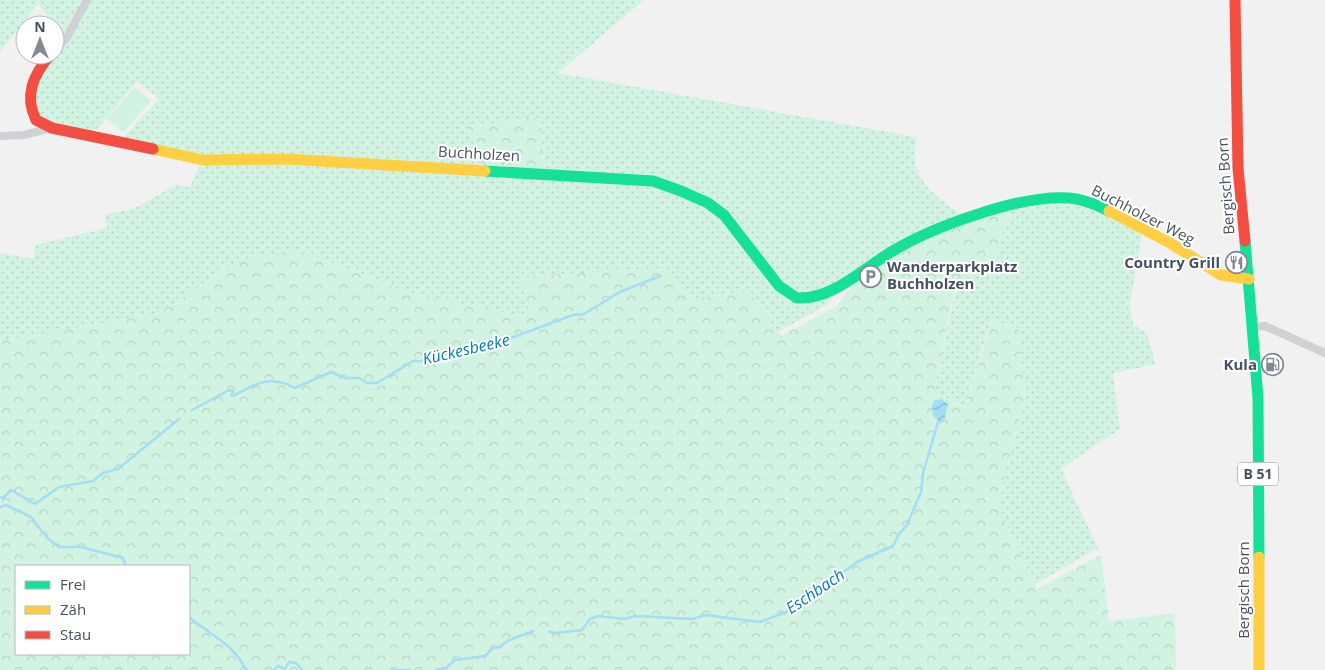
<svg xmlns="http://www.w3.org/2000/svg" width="1325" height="670" viewBox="0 0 1325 670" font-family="'Open Sans',sans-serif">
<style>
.grass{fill:url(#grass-dots)}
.forest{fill:url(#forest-crowns);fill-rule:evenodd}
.park{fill:#d3f3e2}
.water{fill:url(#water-waves)}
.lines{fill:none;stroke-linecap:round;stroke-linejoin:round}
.stream{stroke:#a4ddf5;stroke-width:2.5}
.street{stroke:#cfd2d5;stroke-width:8}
.fast{stroke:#16e098;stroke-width:11}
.slow{stroke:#ffcf43;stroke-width:11}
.jam{stroke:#f24e42;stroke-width:11}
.labels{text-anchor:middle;stroke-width:4;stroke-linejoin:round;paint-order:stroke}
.shield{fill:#fff;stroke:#7d8590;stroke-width:1}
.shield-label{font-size:14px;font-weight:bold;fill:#455160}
.street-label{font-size:15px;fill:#455160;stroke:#fff}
.poi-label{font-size:15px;font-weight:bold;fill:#455160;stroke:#fff;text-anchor:end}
.water-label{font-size:16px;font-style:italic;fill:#017bb1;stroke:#fff}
</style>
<defs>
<pattern id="grass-dots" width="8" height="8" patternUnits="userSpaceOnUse" patternTransform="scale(1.25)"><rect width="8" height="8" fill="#d3f3e2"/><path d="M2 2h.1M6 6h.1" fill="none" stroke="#b6d2c4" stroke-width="1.8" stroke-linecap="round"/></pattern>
<pattern id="forest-crowns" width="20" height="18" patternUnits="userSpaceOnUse" patternTransform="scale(1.25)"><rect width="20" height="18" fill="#d3f3e2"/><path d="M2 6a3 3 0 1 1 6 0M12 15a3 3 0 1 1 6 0" fill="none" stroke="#b6d2c4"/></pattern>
<pattern id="water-waves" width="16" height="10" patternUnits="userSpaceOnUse" patternTransform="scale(1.25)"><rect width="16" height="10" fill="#a4ddf5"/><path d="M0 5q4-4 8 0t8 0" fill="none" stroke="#87b6ca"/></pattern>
</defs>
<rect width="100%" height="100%" fill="#f2f1f1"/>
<g class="grass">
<polygon points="0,0 85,0 65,37 38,4 0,52"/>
<path d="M90,0H644L558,73L916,137C916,145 914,154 915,161C918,185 945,205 964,215L817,292L799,294L785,287L748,238L684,188L543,169L541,118L468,126L480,165L217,158L122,139L159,99L137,81L93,134L46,123L34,112L31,103L43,66L69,41Z"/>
<polygon points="273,163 652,184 679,193 723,219 783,296 839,290 828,304 778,332 748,291 692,299 664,269 521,276 531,318 416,295 300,251 239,260 158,314 0,341 0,253 34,259 35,245 107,228 105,215 135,208 177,184 190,188 200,164"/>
<path d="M1051,203C1088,203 1111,218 1142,235L1130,303L1133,325L1146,332L1156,364L1113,373L1120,429L1061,469L1098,548L1035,584L997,505L1025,399L1018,328L991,320L965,407L934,394L954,296L976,265L998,258L999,241L1011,211Z"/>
</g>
<g class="forest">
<polygon points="541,118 543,169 480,165 468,126"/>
<path d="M1011,210L999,241L998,258L976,265L953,295L934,394L965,408L992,320L1018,328L1025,399L997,505L1037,589L1101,555L1109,621L1175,613L1176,670H0V341L158,314L239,260L300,251L416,295L531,318L521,276L664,269L693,299L748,291L781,336L837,306L855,282L904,247L959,223ZM16,566H189V654H16Z"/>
</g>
<polygon class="park" points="135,87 151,101 123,133 107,118"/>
<polygon class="water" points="935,400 943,400 948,404 944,422 941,423 933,416 932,404"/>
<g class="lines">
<g class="stream">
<path d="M192,410L229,390L233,391L231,395L233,396C255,384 270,374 295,388L331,372L345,378H359L367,383H377L413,361H425L438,354L484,348L573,315L584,314L620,292L660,276"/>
<polyline points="0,497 3,498 11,490 35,504 59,487 93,481 103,473 118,469 179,419"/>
<polyline points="0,507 6,505 31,517 47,538 59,547 81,547 123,558 126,566"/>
<path d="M189,617C210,635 233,643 246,670"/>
<polyline points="549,632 556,633 582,630 590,619 598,616 625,619 635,616 692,619 705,615 760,622 789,611 857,562 893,546 899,534 907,525 921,492 923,473 938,422"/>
<polyline points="274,670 278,666 285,669 289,662 296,663 302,670"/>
<polyline points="392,670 410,670"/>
<polyline points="436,670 446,668 455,660 485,656 493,648 500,647 507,641 533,631"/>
</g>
<g class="street">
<polyline points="55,50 66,39 87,0"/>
<polyline points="0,136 24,135 52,128"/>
<polyline points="1253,327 1265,326 1325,353"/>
</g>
<g class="fast">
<path d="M485,171L653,181L681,191L708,203L724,215L779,286L797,298C832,300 863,269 891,252C932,227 1022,194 1069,198C1083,199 1097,205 1109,211"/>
<polyline points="1245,241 1258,398 1259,557"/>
</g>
<g class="slow">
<polyline points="153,149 203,160 287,159 485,171"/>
<polyline points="1109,211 1170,243 1221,275 1249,279"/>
<polyline points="1259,557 1259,670"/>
</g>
<g class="jam">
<polyline points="1235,0 1238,168 1245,241"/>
<path d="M50,55C33,75 24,96 36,120L52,128L153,149"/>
</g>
</g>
<defs>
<symbol id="restaurant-ring" viewBox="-11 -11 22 22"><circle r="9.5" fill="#fff" stroke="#828993" stroke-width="1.5"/><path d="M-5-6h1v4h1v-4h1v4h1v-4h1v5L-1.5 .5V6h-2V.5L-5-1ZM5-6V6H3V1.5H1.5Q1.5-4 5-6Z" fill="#828993"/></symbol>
<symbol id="parking-ring" viewBox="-11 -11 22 22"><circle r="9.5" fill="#fff" stroke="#828993" stroke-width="1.5"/><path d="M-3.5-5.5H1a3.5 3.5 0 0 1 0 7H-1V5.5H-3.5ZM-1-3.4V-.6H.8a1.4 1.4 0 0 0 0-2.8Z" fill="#828993"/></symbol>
<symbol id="fuel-ring" viewBox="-11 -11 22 22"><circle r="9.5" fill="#fff" stroke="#828993" stroke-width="1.5"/><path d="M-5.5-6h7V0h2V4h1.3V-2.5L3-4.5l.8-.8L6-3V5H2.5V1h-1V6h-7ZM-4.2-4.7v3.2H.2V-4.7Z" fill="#828993"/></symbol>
</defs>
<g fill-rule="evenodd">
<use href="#restaurant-ring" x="1224" y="250" width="25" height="25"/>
<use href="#parking-ring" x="858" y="264" width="25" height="25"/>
<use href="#fuel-ring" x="1260" y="352" width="25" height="25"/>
</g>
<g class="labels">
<rect class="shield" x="1238" y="462.5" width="40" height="23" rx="4"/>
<g class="shield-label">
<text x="1258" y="479">B 51</text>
</g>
<g class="street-label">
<text transform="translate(479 154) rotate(3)" y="5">Buchholzen</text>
<text transform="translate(1226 186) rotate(-94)" y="5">Bergisch Born</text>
<text transform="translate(1143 215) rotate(27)" y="5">Buchholzer Weg</text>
<text transform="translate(1244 590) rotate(-90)" y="5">Bergisch Born</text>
</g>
<g class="poi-label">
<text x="1220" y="268">Country Grill</text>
<text x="887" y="272" text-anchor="start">Wanderparkplatz<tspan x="887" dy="17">Buchholzen</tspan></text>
<text x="1257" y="370">Kula</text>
</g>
<g class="water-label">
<text transform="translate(466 349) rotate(-13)" y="6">Kückesbeeke</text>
<text transform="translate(815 591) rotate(-34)" y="6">Eschbach</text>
</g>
</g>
<rect x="15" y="565" width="175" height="90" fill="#ffffff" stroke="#b5b9bf"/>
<rect x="25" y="581" width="25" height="8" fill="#16e098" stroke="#b5b9bf"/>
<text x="60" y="590" font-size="15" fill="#455160">Frei</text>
<rect x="25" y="606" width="25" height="8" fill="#ffcf43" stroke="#b5b9bf"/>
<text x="60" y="615" font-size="15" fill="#455160">Zäh</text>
<rect x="25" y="631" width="25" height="8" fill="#f24e42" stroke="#b5b9bf"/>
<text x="60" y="640" font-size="15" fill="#455160">Stau</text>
<g transform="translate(40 40)"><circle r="24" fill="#ffffff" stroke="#b5b9bf"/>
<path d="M0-4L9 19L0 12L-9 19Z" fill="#828993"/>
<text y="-8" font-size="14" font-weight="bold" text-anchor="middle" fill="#455160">N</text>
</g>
</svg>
